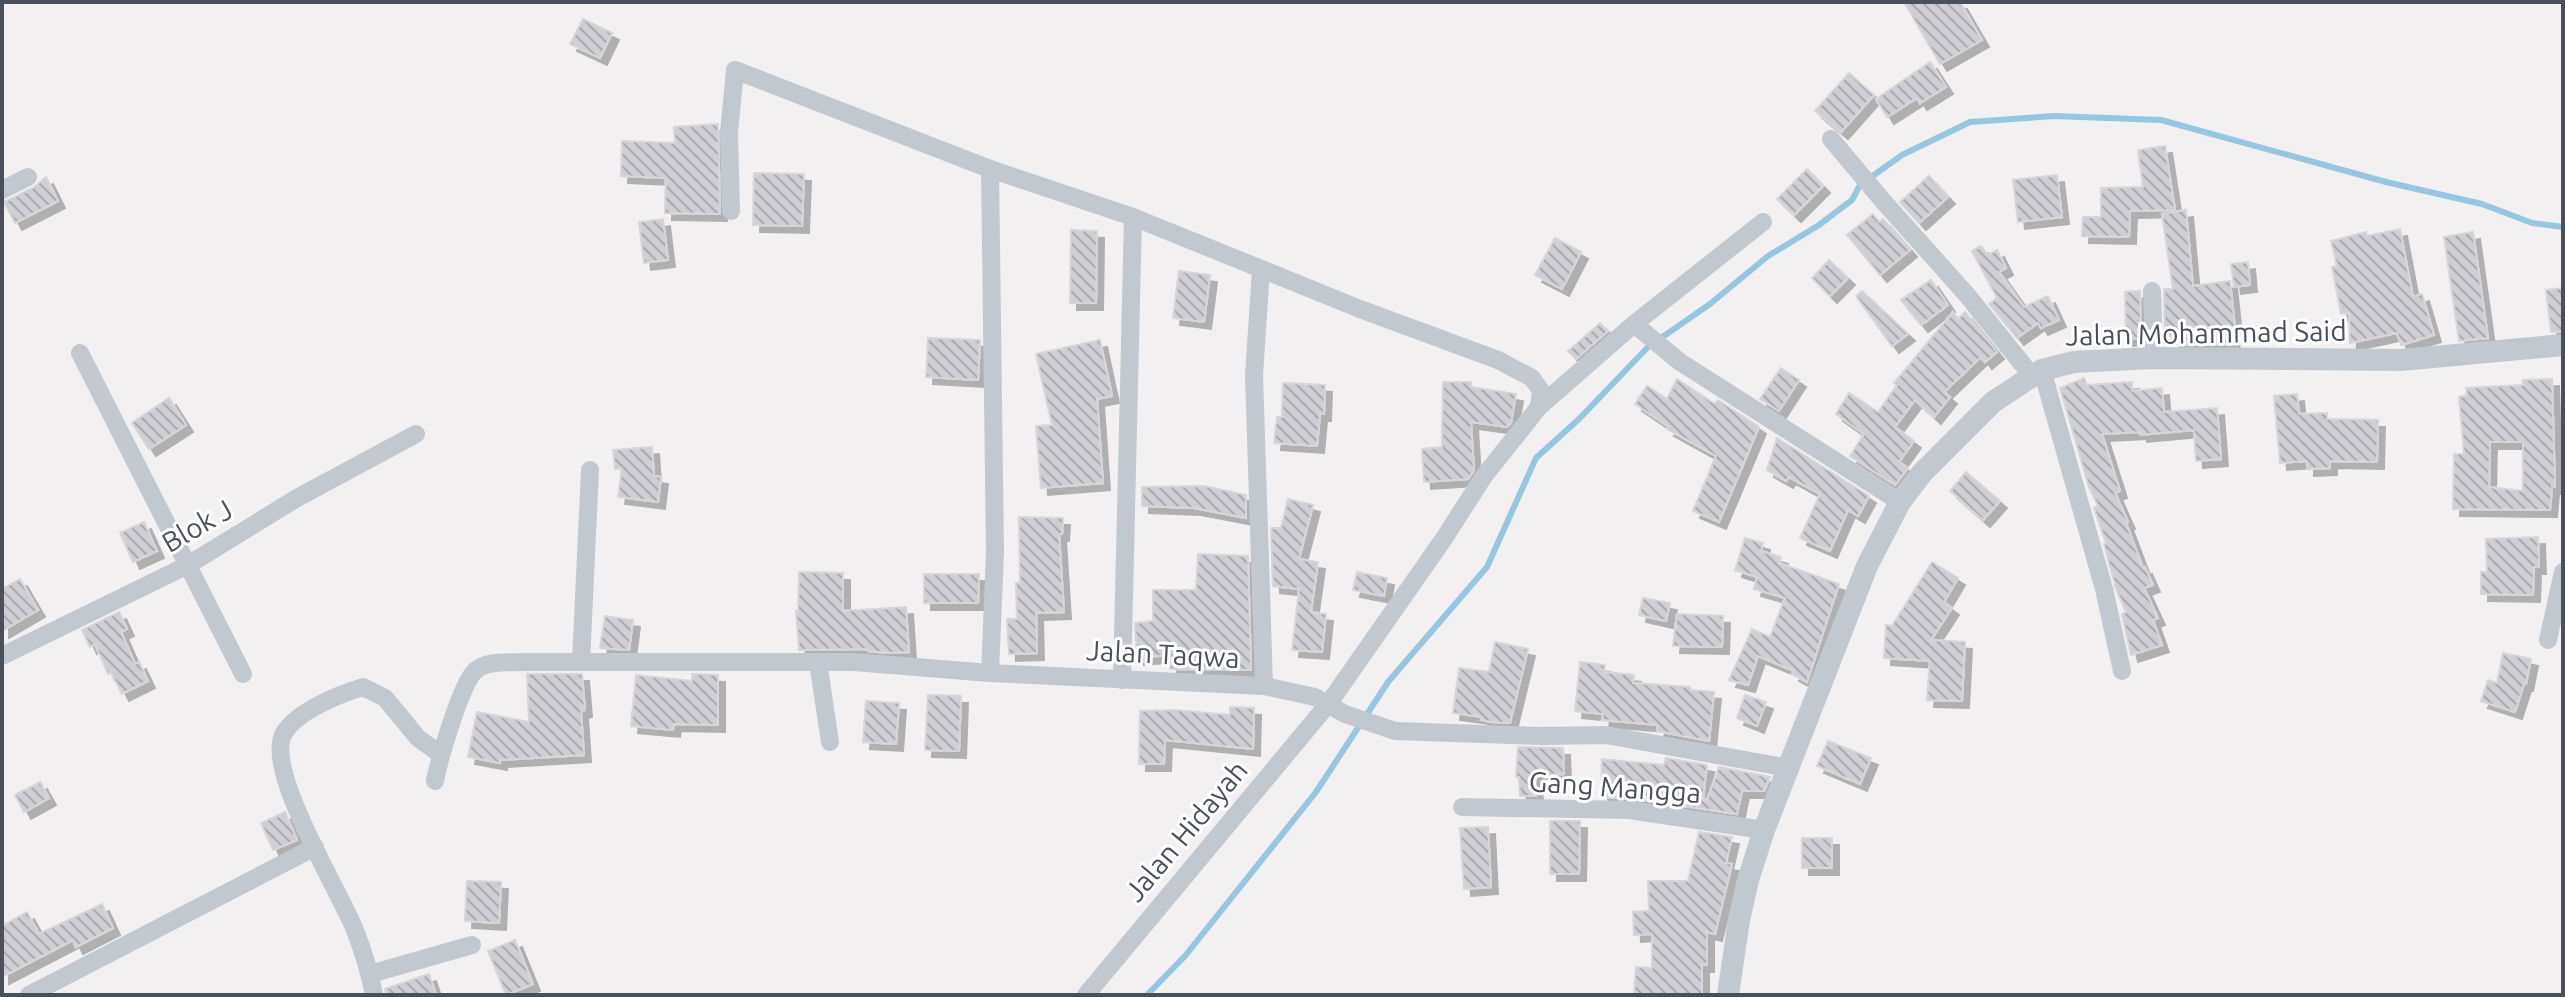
<svg xmlns="http://www.w3.org/2000/svg" width="2565" height="997" viewBox="0 0 2565 997" font-family="Ubuntu,sans-serif">
<style>
.lines{fill:none;stroke-linecap:round;stroke-linejoin:round}
.stream{stroke:#97c6e1;stroke-width:6}
.building{fill:url(#building-back-hatch);stroke:#d5d5da;stroke-width:2;fill-rule:evenodd;filter:url(#shadow)}
.minor{stroke:#c2c8d0;stroke-width:18}
.tertiary{stroke:#c2c8d0;stroke-width:22}
.labels{text-anchor:middle;stroke-width:6;stroke-linejoin:round;paint-order:stroke}
.street-label{font-size:28px;fill:#4a505b;stroke:#fff}
</style>
<defs>
<pattern id="building-back-hatch" width="6" height="6" patternUnits="userSpaceOnUse" patternTransform="scale(2)"><rect width="6" height="6" fill="#ceced4"/><path d="M-1 5l2 2M0 0l6 6M5-1l2 2" fill="none" stroke="#a9aaaf"/></pattern>
<filter id="shadow"><feDropShadow dx="7" dy="7" stdDeviation="0" flood-color="#0004"/></filter>
</defs>
<rect width="100%" height="100%" fill="#f2f0f0"/>
<g class="lines">
<polyline class="stream" points="1147,995 1185,956 1316,792 1388,682 1487,567 1536,458 1579,419 1648,347 1710,304 1768,256 1819,225 1852,200 1860,185 1902,155 1970,122 2054,116 2161,120 2386,182 2482,204 2532,223 2563,227"/>
</g>
<g class="building">
<polygon points="1904,2 1960,2 1982,40 1940,64"/>
<polygon points="583,19 612,33 600,58 570,44"/>
<polygon points="1930,62 1946,87 1920,103 1917,98 1887,117 1876,99"/>
<polygon points="1849,73 1874,95 1841,132 1815,111"/>
<polygon points="718,124 720,214 665,213 666,178 621,176 622,141 675,143 674,127"/>
<polygon points="2165,146 2175,210 2130,211 2129,237 2082,236 2083,217 2101,217 2101,188 2143,187 2138,150"/>
<polygon points="1807,169 1823,186 1794,215 1777,199"/>
<polygon points="754,173 804,174 802,226 753,225"/>
<polygon points="2057,175 2062,217 2018,222 2013,180"/>
<polygon points="1929,176 1948,197 1919,223 1900,202"/>
<polygon points="46,177 58,201 15,223 4,202 33,188"/>
<polygon points="2186,210 2193,286 2230,281 2235,327 2231,327 2233,345 2173,344 2173,336 2165,336 2164,289 2173,289 2162,214"/>
<polygon points="1873,214 1879,222 1883,219 1910,250 1880,275 1847,235"/>
<polygon points="663,219 668,260 644,263 639,222"/>
<polygon points="2400,229 2413,297 2422,294 2434,335 2401,345 2397,333 2350,343 2349,313 2341,314 2332,267 2337,266 2331,241 2366,232 2367,236"/>
<polygon points="1071,230 1097,231 1096,303 1070,303"/>
<polygon points="2473,232 2488,338 2459,341 2444,237"/>
<polygon points="1555,238 1581,252 1562,289 1535,275"/>
<polygon points="1981,246 1988,255 1997,250 2006,268 1999,272 2024,307 2048,296 2059,320 2041,328 2038,323 2017,338 1989,304 1997,298 1972,251"/>
<polygon points="1829,260 1848,278 1830,296 1812,278"/>
<polygon points="2248,262 2250,285 2234,287 2231,264"/>
<polygon points="1179,271 1210,275 1204,322 1173,318"/>
<polygon points="1931,280 1948,305 1921,325 1901,300"/>
<polygon points="2563,288 2563,331 2551,332 2546,290"/>
<polygon points="1862,291 1908,334 1892,346 1856,296"/>
<polygon points="2140,291 2141,338 2126,339 2125,292"/>
<polygon points="1953,312 1958,319 1965,312 1997,352 1985,362 1981,357 1944,392 1950,397 1934,417 1915,400 1895,427 1914,441 1899,462 1908,468 1895,485 1850,456 1864,434 1836,414 1849,393 1878,412 1897,385 1894,383"/>
<polygon points="1600,323 1608,331 1576,359 1568,351"/>
<polygon points="928,338 980,340 978,380 926,377"/>
<polygon points="1100,340 1112,396 1097,399 1103,483 1041,488 1036,426 1052,425 1036,354"/>
<polygon points="1781,368 1799,380 1779,411 1760,399"/>
<polygon points="2084,378 2087,385 2132,382 2132,391 2162,388 2164,412 2217,408 2221,459 2196,461 2194,430 2140,435 2140,432 2102,434 2120,491 2115,493 2128,522 2126,523 2143,568 2145,567 2153,585 2144,588 2158,618 2153,620 2162,645 2131,655 2122,614 2126,612 2116,589 2104,544 2106,543 2094,508 2098,506 2089,487 2060,388"/>
<polygon points="1677,379 1715,404 1718,400 1759,427 1719,522 1693,511 1716,456 1667,429 1669,427 1635,404 1647,386 1667,399"/>
<path d="M2552,379L2555,487H2552L2550,510L2453,509L2454,454H2464L2459,397L2467,395L2466,388L2523,385V380ZM2490,442H2523V491L2489,487Z"/>
<polygon points="1443,382 1471,382 1471,387 1516,394 1511,423 1507,427 1471,422 1474,470 1468,479 1424,482 1422,449 1442,447"/>
<polygon points="1283,383 1325,385 1324,414 1320,414 1317,446 1274,443 1277,417 1282,417"/>
<polygon points="2297,394 2299,414 2327,413 2327,419 2378,420 2377,462 2330,461 2330,468 2307,469 2307,461 2280,463 2274,396"/>
<polygon points="169,398 186,425 149,449 132,423"/>
<polygon points="1777,438 1869,496 1858,516 1848,510 1830,551 1800,538 1820,494 1789,477 1786,481 1767,470"/>
<polygon points="652,447 654,476 661,477 658,502 618,497 622,468 615,469 613,450"/>
<polygon points="1966,472 2000,501 1983,520 1950,491"/>
<polygon points="1204,486 1246,495 1246,518 1194,508 1142,506 1142,487"/>
<polygon points="1288,499 1313,505 1299,559 1318,562 1311,612 1326,614 1322,652 1292,650 1299,589 1273,586 1271,528 1281,528"/>
<polygon points="1019,517 1063,518 1062,534 1059,534 1064,612 1036,613 1037,653 1009,654 1007,619 1017,619 1016,583 1020,583"/>
<polygon points="144,522 157,551 133,562 120,533"/>
<polygon points="2538,537 2539,567 2534,567 2533,595 2481,594 2481,572 2487,572 2486,539"/>
<polygon points="1745,538 1763,543 1761,551 1781,557 1779,563 1839,584 1807,682 1792,674 1794,671 1758,656 1748,685 1729,680 1752,629 1770,637 1785,598 1754,589 1757,577 1735,570"/>
<polygon points="1198,554 1248,556 1251,670 1170,669 1170,655 1137,658 1135,623 1153,621 1153,590 1196,590"/>
<polygon points="1932,562 1958,578 1944,602 1952,608 1931,640 1965,642 1962,701 1927,700 1930,661 1884,658 1886,625 1892,626"/>
<polygon points="799,572 843,573 843,611 906,607 909,652 888,653 868,651 868,649 799,650 796,611 798,611"/>
<polygon points="1357,572 1387,578 1384,596 1353,590"/>
<polygon points="924,574 979,574 978,603 924,603"/>
<polygon points="20,579 38,610 2,631 2,589"/>
<polygon points="1643,598 1670,603 1666,621 1639,615"/>
<polygon points="119,612 127,629 121,632 135,664 139,662 148,681 122,694 111,672 108,674 95,644 90,647 82,630"/>
<polygon points="1677,614 1723,616 1722,647 1673,646"/>
<polygon points="605,616 633,620 629,650 600,648"/>
<polygon points="1495,642 1528,649 1510,723 1491,722 1481,720 1482,717 1453,713 1459,668 1489,672"/>
<polygon points="2503,653 2531,659 2526,684 2524,684 2515,712 2481,701 2488,680 2497,683"/>
<polygon points="1580,662 1605,665 1604,672 1634,675 1633,683 1690,687 1690,690 1714,692 1709,741 1657,731 1658,725 1602,720 1603,714 1575,711"/>
<polygon points="527,674 582,674 585,710 581,711 584,755 500,760 500,763 468,757 477,712 529,722"/>
<polygon points="692,674 718,675 718,725 674,724 673,730 631,726 636,675 692,681"/>
<polygon points="928,695 961,696 959,751 925,750"/>
<polygon points="1745,695 1766,702 1757,726 1737,718"/>
<polygon points="866,701 899,703 896,744 863,742"/>
<polygon points="1230,707 1254,708 1253,749 1165,740 1164,764 1139,764 1140,711 1175,710 1230,715"/>
<polygon points="1828,741 1871,758 1860,784 1817,766"/>
<polygon points="1518,747 1563,748 1564,774 1535,775 1536,796 1520,796 1519,777 1516,777"/>
<polygon points="1666,758 1707,765 1703,799 1707,800 1719,767 1770,777 1764,791 1742,791 1737,814 1631,798 1601,798 1602,759 1664,765"/>
<polygon points="40,782 49,798 24,812 15,795"/>
<polygon points="285,812 297,840 273,850 261,823"/>
<polygon points="1550,821 1580,821 1579,874 1550,874"/>
<polygon points="1488,827 1491,887 1464,889 1460,828"/>
<polygon points="1699,832 1732,837 1726,863 1732,864 1715,934 1707,932 1707,965 1702,965 1702,995 1634,995 1636,967 1652,968 1652,934 1634,935 1633,912 1649,911 1648,881 1688,881"/>
<rect x="1802" y="838" width="30" height="30"/>
<polygon points="467,881 501,882 499,923 465,921"/>
<polygon points="102,904 113,928 76,947 73,940 2,977 2,926 27,912 39,934"/>
<polygon points="515,940 533,984 506,995 488,951"/>
<polygon points="429,974 436,995 386,995 385,989"/>
</g>
<g class="lines">
<g class="minor">
<polyline points="1831,139 1883,201 1967,295 2032,376"/>
<polyline points="990,169 1133,217 1360,309 1498,360 1532,378 1541,391 1539,407 1484,476 1443,540 1329,703 1086,995"/>
<polyline points="2,190 28,177"/>
<polyline points="731,211 729,133 735,70 990,169 995,552 990,673"/>
<polyline points="1261,270 1254,375 1264,686"/>
<polyline points="2152,291 2154,358"/>
<polyline points="1634,324 1680,362 1900,502"/>
<polyline points="80,353 243,674"/>
<polyline points="2042,370 2104,589 2122,671"/>
<polyline points="1539,407 1634,324 1763,222"/>
<polyline points="2548,640 2563,572"/>
<polyline points="2,656 188,565 297,498 416,434"/>
<polyline points="581,662 590,470"/>
<polyline points="818,662 830,742"/>
<polyline points="1122,680 1133,217"/>
<path d="M435,781C439,760 461,684 475,671C487,660 508,663 523,662H854L990,673L1264,686L1315,697L1345,714L1395,731L1542,736L1606,735L1789,768"/>
<polyline points="1462,807 1629,810 1764,830"/>
<polyline points="370,974 472,945"/>
<polyline points="29,995 315,847"/>
<path d="M374,995C370,973 363,951 355,930C339,890 263,768 284,733C297,711 340,694 363,687L385,698L418,738L440,754"/>
</g>
<polyline class="tertiary" points="1728,995 1739,920 1748,880 1764,830 1867,566 1900,502 1922,473 1993,402 2042,370 2074,362 2154,358 2401,360 2563,345"/>
</g>
<g class="labels">
<g class="street-label">
<text transform="translate(2206 333) rotate(-1)" y="10">Jalan Mohammad Said</text>
<text transform="translate(197 526) rotate(-30)" y="10">Blok J</text>
<text transform="translate(1163 654) rotate(3)" y="10">Jalan Taqwa</text>
<text transform="translate(1615 787) rotate(4)" y="10">Gang Mangga</text>
<text transform="translate(1186 831) rotate(-50)" y="10">Jalan Hidayah</text>
</g>
</g>
<rect width="2565" height="997" fill="none" stroke="#4a505b" stroke-width="8"/>
</svg>
